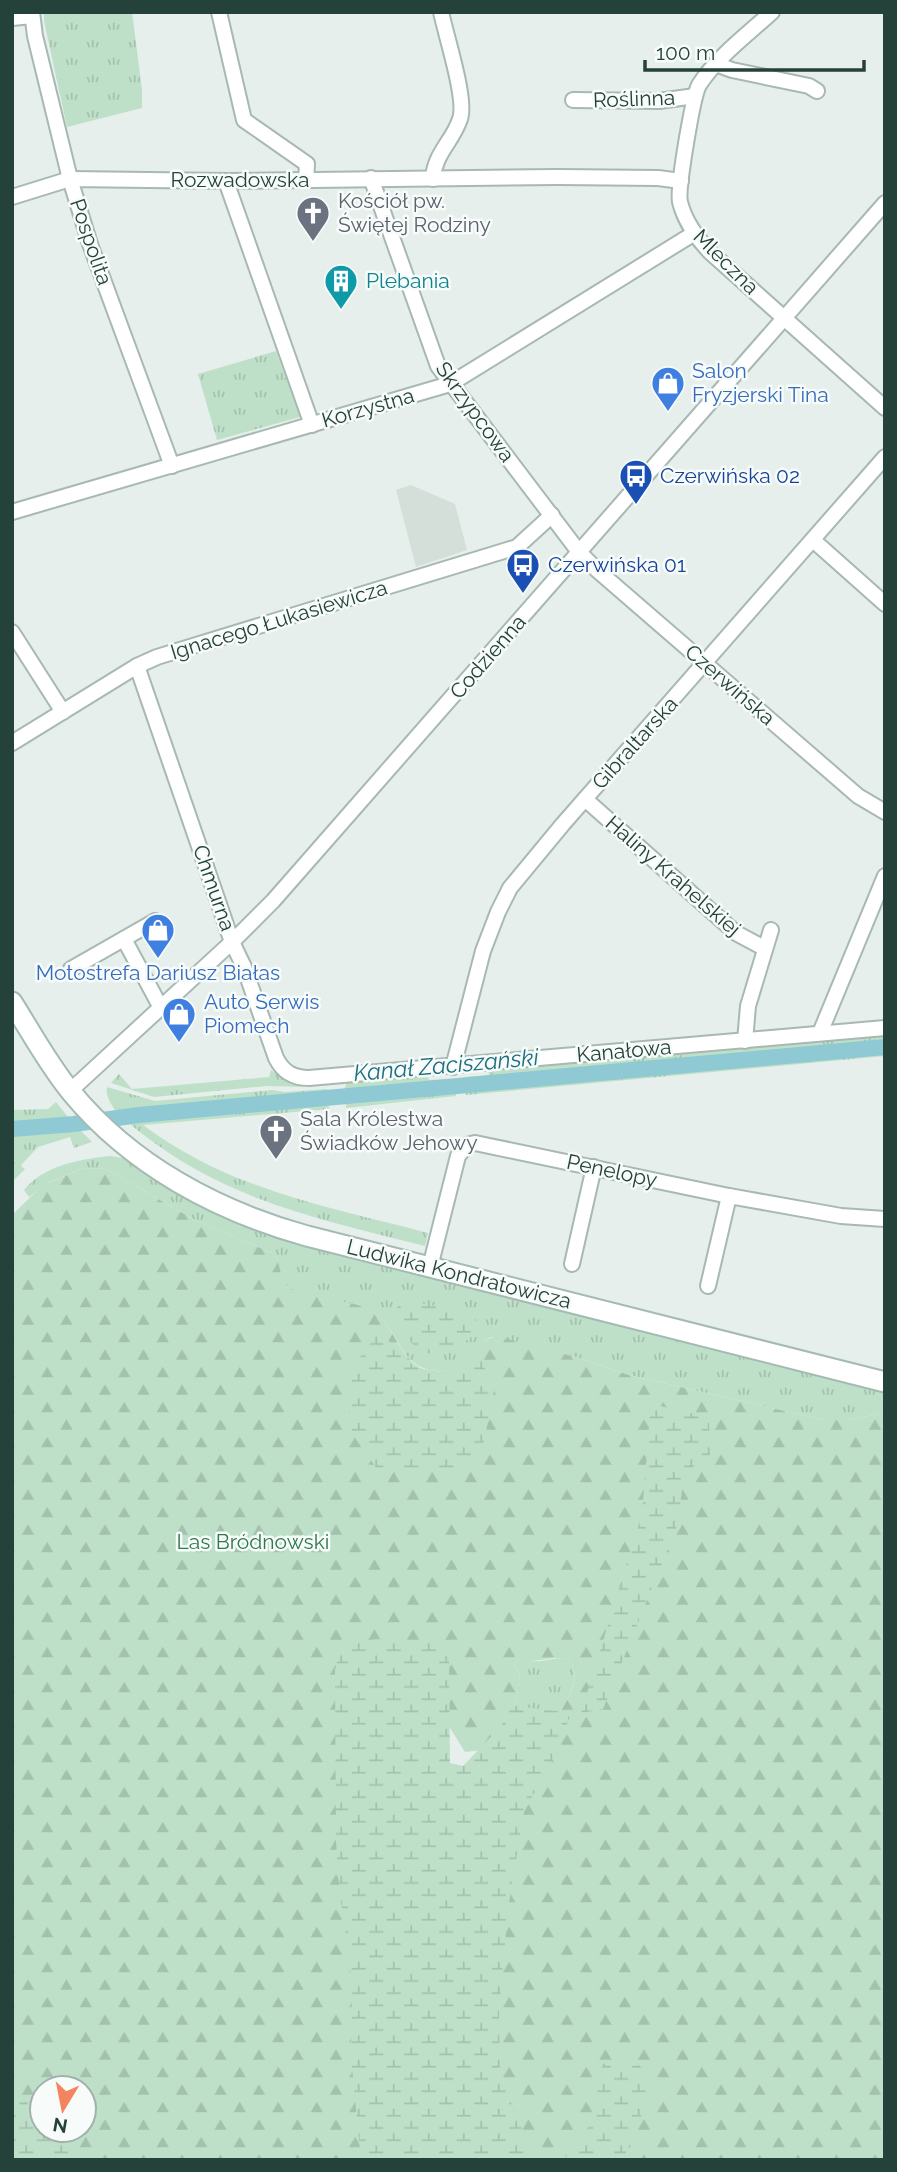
<svg xmlns="http://www.w3.org/2000/svg" width="897" height="2172" viewBox="0 0 897 2172" font-family="Raleway,sans-serif">
<style>
.built{fill:#d4dfda}
.grass{fill:url(#grass-tufts)}
.forest{fill:url(#forest-firs);fill-rule:evenodd}
.wetland{fill:url(#wetland-marsh)}
.lines{fill:none;stroke-linecap:round;stroke-linejoin:round}
.canal{stroke:#8ec9d4;stroke-width:16}
.street-casing{stroke:#a8b8b2;stroke-width:18}
.secondary-casing{stroke:#a4bbb3;stroke-width:23}
.street{stroke:#fff;stroke-width:14}
.secondary{stroke:#fff;stroke-width:19}
.labels{text-anchor:middle;stroke-width:5;stroke-linejoin:round;paint-order:stroke}
.street-label{font-size:21px;fill:#24423a;stroke:#f7fbf9}
.worship-label{font-size:21px;fill:#5b616d;stroke:#f7fbf9;text-anchor:start}
.culture-label{font-size:21px;fill:#0d838f;stroke:#f7fbf9;text-anchor:start}
.shop-label{font-size:21px;fill:#366cbe;stroke:#f7fbf9;text-anchor:start}
.transit-label{font-size:21px;fill:#164399;stroke:#f7fbf9;text-anchor:start}
.park-label{font-size:21px;fill:#2d7a4b;stroke:#f7fbf9}
.water-label{font-size:23px;font-style:italic;fill:#1c6f80;stroke:#f7fbf9}
</style>
<defs>
<pattern id="grass-tufts" width="24" height="20" patternUnits="userSpaceOnUse" patternTransform="scale(1.75)"><rect width="24" height="20" fill="#bfe0c8"/><path d="M3 7l-1-3M5 7V3M7 7l1-3M15 17l-1-3M17 17v-4M19 17l1-3" fill="none" stroke="#a4c1ad"/></pattern>
<pattern id="forest-firs" width="22" height="20" patternUnits="userSpaceOnUse" patternTransform="scale(1.75)"><rect width="22" height="20" fill="#bfe0c8"/><path d="M5 1l3.5 6h-7zM16 11l3.5 6h-7z" fill="#a4c1ad"/></pattern>
<pattern id="wetland-marsh" width="20" height="14" patternUnits="userSpaceOnUse" patternTransform="scale(1.75)"><rect width="20" height="14" fill="#bfe0c8"/><path d="M1 5h8M5 5V1M11 12h8M15 12V8" fill="none" stroke="#a4c1ad"/></pattern>
</defs>
<rect width="100%" height="100%" fill="#e6efeb"/>
<polygon class="built" points="411,485 455,504 467,550 416,567 396,490"/>
<g class="grass">
<polygon points="44,12 132,12 142,90 142,108 67,127 44,21"/>
<polygon points="276,351 300,417 217,440 198,374"/>
<polygon points="885,1034 885,1056 466,1095 465,1077 489,1075 488,1070"/>
<polygon points="271,1070 295,1085 305,1087 267,1086 154,1097 111,1083 119,1074 132,1089 269,1077"/>
<polygon points="428,1076 429,1080 454,1079 456,1096 346,1108 345,1087 347,1083"/>
<path d="M107,1087L155,1101L272,1090L285,1092L327,1089L329,1109L143,1125C230,1190 325,1206 428,1233L425,1246C322,1220 225,1200 140,1132C127,1122 104,1105 107,1087Z"/>
<polygon points="56,1102 72,1122 12,1127 12,1110 48,1109"/>
<polygon points="76,1126 92,1142 74,1148 70,1137 38,1147 23,1163 21,1166 25,1169 12,1182 12,1131"/>
<path d="M111,1156L123,1158L187,1197L885,1390V1413L846,1420H824L629,1375L572,1356L491,1337C472,1346 463,1372 438,1371C403,1370 400,1337 381,1318C359,1296 303,1304 285,1284C278,1275 281,1262 274,1254L193,1219L106,1169L83,1168L48,1183L29,1197L24,1190C44,1165 81,1159 111,1156Z"/>
<path d="M520,1658C534,1666 551,1657 567,1658C586,1678 565,1699 557,1720L512,1711L517,1697L520,1673L514,1665Z"/>
</g>
<path class="forest" d="M83,1168L106,1169L193,1219L274,1254C282,1263 278,1280 289,1287C315,1304 356,1295 380,1317C399,1335 404,1375 441,1371C466,1368 475,1336 499,1337L572,1356L629,1375L824,1420H846L885,1413V2160H12V1215L42,1186ZM554,1658H567C586,1678 565,1699 557,1720L512,1711L517,1697L520,1673L514,1665L519,1659L526,1662ZM445,1720L465,1752L502,1748L433,1809ZM42,2088H84V2130H42Z"/>
<g class="wetland">
<path d="M409,1301L442,1307L479,1321L480,1329C473,1337 467,1340 458,1346C423,1366 410,1344 393,1316L398,1306Z"/>
<polygon points="382,1328 393,1349 415,1367 445,1374 466,1365 478,1353 494,1390 484,1442 463,1466 423,1473 377,1469 351,1432 348,1373"/>
<polygon points="651,1404 709,1417 710,1456 685,1472 676,1529 603,1709 581,1713 642,1514"/>
<polygon points="378,1639 437,1641 449,1660 450,1763 463,1766 502,1725 508,1705 571,1713 558,1750 524,1811 508,1909 499,2011 500,2076 535,2160 361,2160 351,2057 352,1983 339,1886 336,1841 335,1670 342,1644"/>
<polygon points="626,2056 645,2070 651,2091 623,2160 564,2160 591,2123 603,2064"/>
<polygon points="12,2095 26,2102 42,2117 42,2130 55,2130 80,2155 94,2160 12,2160"/>
</g>
<g class="lines">
<polyline class="canal" points="12,1129 74,1124 139,1115 885,1047"/>
<defs>
<g id="street">
<polyline points="32,12 35,36 70,179 90,244 172,466"/>
<polyline points="219,12 244,120 307,164 306,180"/>
<path d="M772,12C748,34 717,57 699,85C693,96 677,189 680,202C685,222 696,237 710,252L885,408"/>
<polyline points="12,18 32,16"/>
<polyline points="716,64 732,70 809,86 817,91"/>
<polyline points="573,100 659,101 695,96"/>
<polyline points="371,178 438,366 579,552 597,570 858,796 885,812"/>
<path d="M433,179C434,154 453,141 460,119C467,100 446,36 441,12"/>
<polyline points="226,181 312,425"/>
<polyline points="12,197 70,179 226,181 558,177 658,178 681,181"/>
<polyline points="12,512 450,384 693,234"/>
<polyline points="813,540 885,604"/>
<polyline points="12,632 63,712"/>
<path d="M137,666L232,942L244,967L276,1058C283,1072 293,1078 309,1078L885,1028"/>
<polyline points="12,743 137,666 157,657 517,547 552,515"/>
<polyline points="585,799 736,933 764,948"/>
<polyline points="124,939 161,1008"/>
<polyline points="71,969 155,921"/>
<polyline points="820,1033 885,876"/>
<polyline points="745,1041 748,1006 771,930"/>
<polyline points="453,1067 483,951 498,912 510,888 563,824 885,457"/>
<polyline points="70,1091 232,942 273,901 885,203"/>
<polyline points="572,1264 594,1167"/>
<polyline points="430,1267 458,1156 467,1145 475,1143 729,1196 841,1216 885,1219"/>
<polyline points="708,1286 729,1196"/>
</g>
<path id="secondary" d="M12,1002C31,1032 48,1064 71,1092C131,1165 217,1211 307,1236L885,1382"/>
</defs>
<use href="#street" class="street-casing"/>
<use href="#secondary" class="secondary-casing"/>
<use href="#street" class="street"/>
<use href="#secondary" class="secondary"/>
</g>
<defs>
<symbol id="church-pin" viewBox="-11 -11 22 30"><path d="M0 17L-7.5 6A9.5 9.5 0 1 1 7.5 6Z" fill="#6b7280" stroke="#f7fbf9"/><path d="M-1.2-6h2.4v3.5h3.3v2.4h-3.3V6h-2.4V-.1h-3.3v-2.4h3.3Z" fill="#fff"/></symbol>
<symbol id="building-pin" viewBox="-11 -11 22 30"><path d="M0 17L-7.5 6A9.5 9.5 0 1 1 7.5 6Z" fill="#0f9aa8" stroke="#f7fbf9"/><path d="M-4-6H4V6H1V3H-1V6H-4ZM-2.5-4.3h1.7v1.8h-1.7ZM.8-4.3h1.7v1.8H.8ZM-2.5-1h1.7V.8h-1.7ZM.8-1h1.7V.8H.8Z" fill="#fff"/></symbol>
<symbol id="shop-pin" viewBox="-11 -11 22 30"><path d="M0 17L-7.5 6A9.5 9.5 0 1 1 7.5 6Z" fill="#3f7fe0" stroke="#f7fbf9"/><path d="M-5-2.5h2.3a2.7 3.5 0 0 1 5.4 0H5L5.5 6h-11ZM-1.5-2.5h3a1.5 2.3 0 0 0-3 0Z" fill="#fff"/></symbol>
<symbol id="bus-pin" viewBox="-11 -11 22 30"><path d="M0 17L-7.5 6A9.5 9.5 0 1 1 7.5 6Z" fill="#1a4fb4" stroke="#f7fbf9"/><path d="M-5-6H5V4H4V6H2V4H-2V6H-4V4H-5ZM-3.5-4V0h7V-4ZM-3.5 1.2v1.5H-2V1.2ZM2 1.2v1.5H3.5V1.2Z" fill="#fff"/></symbol>
</defs>
<g fill-rule="evenodd">
<use href="#church-pin" x="294" y="194" width="38" height="52"/>
<use href="#building-pin" x="322" y="262" width="38" height="52"/>
<use href="#shop-pin" x="649" y="364" width="38" height="52"/>
<use href="#bus-pin" x="617" y="457" width="38" height="52"/>
<use href="#bus-pin" x="504" y="546" width="38" height="52"/>
<use href="#shop-pin" x="139" y="911" width="38" height="52"/>
<use href="#shop-pin" x="160" y="995" width="38" height="52"/>
<use href="#church-pin" x="257" y="1112" width="38" height="52"/>
</g>
<g class="labels">
<g class="street-label">
<text transform="translate(634 99) rotate(-2)" y="7">Roślinna</text>
<text x="240" y="187">Rozwadowska</text>
<text transform="translate(91 242) rotate(71)" y="7">Pospolita</text>
<text transform="translate(726 262) rotate(45)" y="7">Mleczna</text>
<text transform="translate(368 408) rotate(-16)" y="7">Korzystna</text>
<text transform="translate(475 412) rotate(54)" y="7">Skrzypcowa</text>
<text transform="translate(279 620) rotate(-17)" y="7">Ignacego Łukasiewicza</text>
<text transform="translate(488 657) rotate(-49)" y="7">Codzienna</text>
<text transform="translate(730 685) rotate(41)" y="7">Czerwińska</text>
<text transform="translate(635 743) rotate(-48)" y="7">Gibraltarska</text>
<text transform="translate(673 876) rotate(41)" y="7">Haliny Krahelskiej</text>
<text transform="translate(214 888) rotate(71)" y="7">Chmurna</text>
<text transform="translate(624 1051) rotate(-5)" y="7">Kanałowa</text>
<text transform="translate(612 1171) rotate(12)" y="7">Penelopy</text>
<text transform="translate(459 1274) rotate(14)" y="7">Ludwika Kondratowicza</text>
</g>
<g class="worship-label">
<text x="338" y="208">Kościół pw.<tspan x="338" dy="24">Świętej Rodziny</tspan></text>
<text x="300" y="1126">Sala Królestwa<tspan x="300" dy="24">Świadków Jehowy</tspan></text>
</g>
<g class="culture-label">
<text x="366" y="288">Plebania</text>
</g>
<g class="shop-label">
<text x="692" y="378">Salon<tspan x="692" dy="24">Fryzjerski Tina</tspan></text>
<text x="158" y="980" text-anchor="middle">Motostrefa Dariusz Białas</text>
<text x="204" y="1009">Auto Serwis<tspan x="204" dy="24">Piomech</tspan></text>
</g>
<g class="transit-label">
<text x="660" y="483">Czerwińska 02</text>
<text x="548" y="572">Czerwińska 01</text>
</g>
<g class="park-label">
<text x="253" y="1549">Las Bródnowski</text>
</g>
<g class="water-label">
<text transform="translate(446 1065) rotate(-5)" y="8">Kanał Zaciszański</text>
</g>
</g>
<rect width="897" height="2172" fill="none" stroke="#24423a" stroke-width="28"/>
<g transform="translate(63 2109) rotate(190)"><circle r="33" fill="#f7fbf9" stroke="#a3b1ad" stroke-width="2"/>
<path d="M0-5L12 26L0 18L-12 26Z" fill="#f4845f"/>
<text y="-10" font-size="19" font-weight="bold" text-anchor="middle" fill="#24423a">N</text>
</g>
<path d="M645 60v10h219v-10" fill="none" stroke="#24423a" stroke-width="3.5"/>
<text x="656" y="60" font-size="21" fill="#24423a" stroke="#f7fbf9" stroke-width="5" paint-order="stroke">100 m</text>
</svg>
